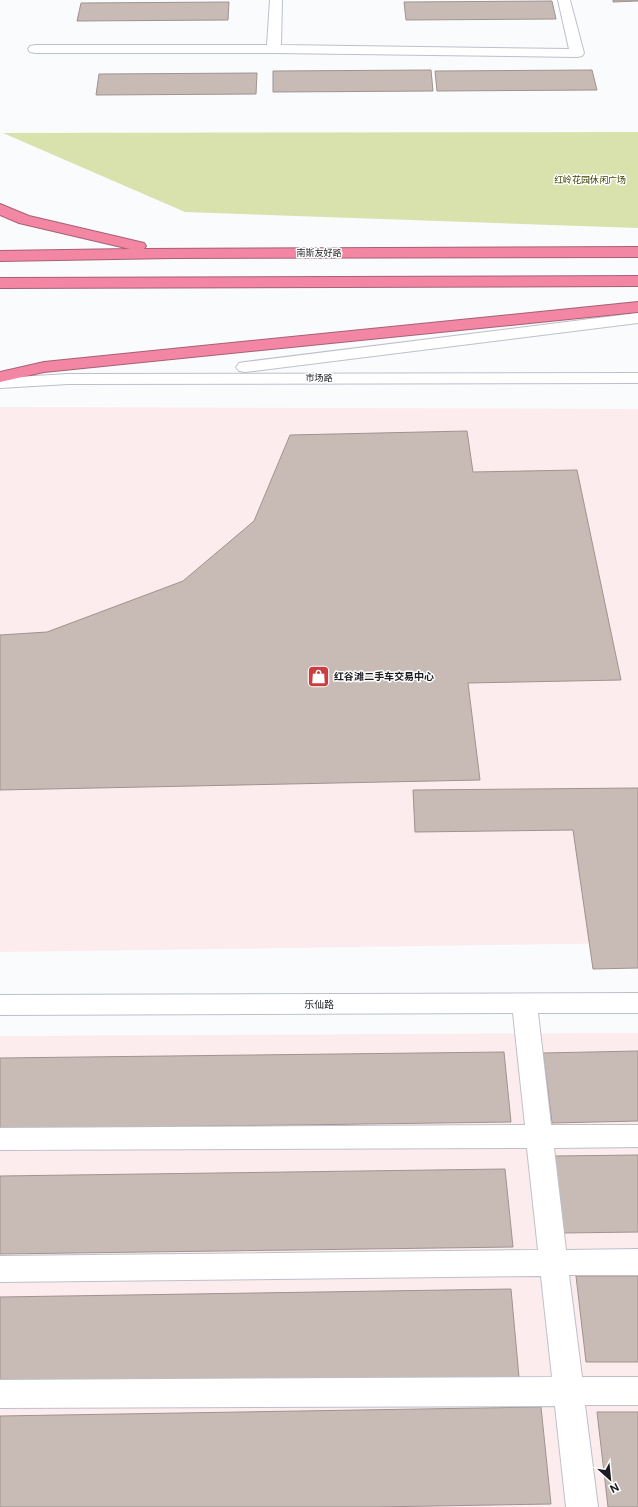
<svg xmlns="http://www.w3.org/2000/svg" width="638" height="1507" viewBox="0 0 638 1507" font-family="'Public Sans','Noto Sans SC',sans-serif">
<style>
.commercial{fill:#fdeced}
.green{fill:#d9e1ad}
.building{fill:#c8bbb6;stroke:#9f938f}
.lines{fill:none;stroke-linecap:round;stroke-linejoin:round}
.minor-casing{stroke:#bdc0cb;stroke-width:2}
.highway-casing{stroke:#a66175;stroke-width:2}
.minor{fill:#fff;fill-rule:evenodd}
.highway{fill:#f286a3;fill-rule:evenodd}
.labels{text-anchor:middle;stroke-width:3;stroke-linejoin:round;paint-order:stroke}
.far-park-label{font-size:9px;fill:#3e4300;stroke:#fff}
.far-street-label{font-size:9px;fill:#1a1c1f;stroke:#fff}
.poi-label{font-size:10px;font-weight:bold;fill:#1a1c1f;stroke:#fff;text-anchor:start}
.street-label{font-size:10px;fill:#1a1c1f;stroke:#fff}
</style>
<rect width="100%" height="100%" fill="#fafbfd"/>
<g class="commercial">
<polygon points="0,407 638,409 638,943 0,952"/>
<polygon points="638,1033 638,1507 0,1507 0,1036"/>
</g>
<polygon class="green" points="638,132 638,228 185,212 3,133"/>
<g class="building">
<polygon points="613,0 638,0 638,1 613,2"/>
<polygon points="552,1 556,19 406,20 404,2"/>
<polygon points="229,2 228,20 77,21 81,3"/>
<polygon points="431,70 433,91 273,92 273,71"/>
<polygon points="592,70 597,90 437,91 435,71"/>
<polygon points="257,73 256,94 96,95 99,74"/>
<polygon points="467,431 473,472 577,470 621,680 468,683 480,780 0,790 0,635 47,632 183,581 254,521 290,435"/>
<polygon points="638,788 638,968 593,969 573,830 415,832 413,790"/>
<polygon points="638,1051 638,1121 552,1123 543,1053"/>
<polygon points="504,1052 511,1122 0,1129 0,1058"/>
<polygon points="638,1155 638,1232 563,1233 555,1156"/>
<polygon points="505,1169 513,1247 0,1254 0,1176"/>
<polygon points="576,1276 638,1276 638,1362 586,1362"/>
<polygon points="511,1289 519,1377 0,1384 0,1297"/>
<polygon points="541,1407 551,1504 375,1507 0,1507 0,1416"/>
<polygon points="597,1412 638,1412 638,1507 608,1507"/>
</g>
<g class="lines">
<defs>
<g id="minor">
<polygon points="270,0 282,0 281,45 569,49 558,0 570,0 584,53 582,56 577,57 274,53 35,53 30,52 28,49 30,46 35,45 267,45"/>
<polygon points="638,313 638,323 245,372 239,371 236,367 239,363 245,362"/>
<polygon points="638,373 638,383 68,384 0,388 0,378 68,374"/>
<polygon points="638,993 638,1013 538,1013 551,1125 638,1125 638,1147 554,1148 566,1250 638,1249 638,1275 569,1275 582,1377 638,1377 638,1405 585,1405 598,1507 566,1507 555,1406 0,1408 0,1380 552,1377 541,1276 0,1282 0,1256 538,1250 527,1148 0,1150 0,1128 525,1125 513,1013 0,1015 0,995"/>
</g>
<g id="highway">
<polygon points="0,204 29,216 144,243 146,246 144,249 638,247 638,257 173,258 0,261 0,251 130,249 19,223 0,215"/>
<polygon points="638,276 638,286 0,288 0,278"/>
<polygon points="638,302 638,312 44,372 0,382 0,372 44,362"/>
</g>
</defs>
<use href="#minor" class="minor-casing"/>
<use href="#highway" class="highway-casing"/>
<use href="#minor" class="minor"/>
<use href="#highway" class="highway"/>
</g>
<defs>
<symbol id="shop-square" viewBox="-11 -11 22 22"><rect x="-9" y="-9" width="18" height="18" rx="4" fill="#cd3d40" stroke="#fff"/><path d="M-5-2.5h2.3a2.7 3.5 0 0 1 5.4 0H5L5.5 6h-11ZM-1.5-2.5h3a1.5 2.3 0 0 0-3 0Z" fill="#fff"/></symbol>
</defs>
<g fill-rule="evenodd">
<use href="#shop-square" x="306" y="664" width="25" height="25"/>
</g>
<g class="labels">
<g class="far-park-label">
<text x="590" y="183">红岭花园休闲广场</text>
</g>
<g class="far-street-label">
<text x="319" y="256">南斯友好路</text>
<text x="319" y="381">市场路</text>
</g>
<g class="poi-label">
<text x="334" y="680">红谷滩二手车交易中心</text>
</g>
<g class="street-label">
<text x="319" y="1008">乐仙路</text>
</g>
</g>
<g transform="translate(610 1479) rotate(153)" stroke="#ffffff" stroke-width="3" paint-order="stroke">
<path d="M0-3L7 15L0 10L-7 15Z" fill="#1a1c1f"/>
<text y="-6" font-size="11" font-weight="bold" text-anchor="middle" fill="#1a1c1f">N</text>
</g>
</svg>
